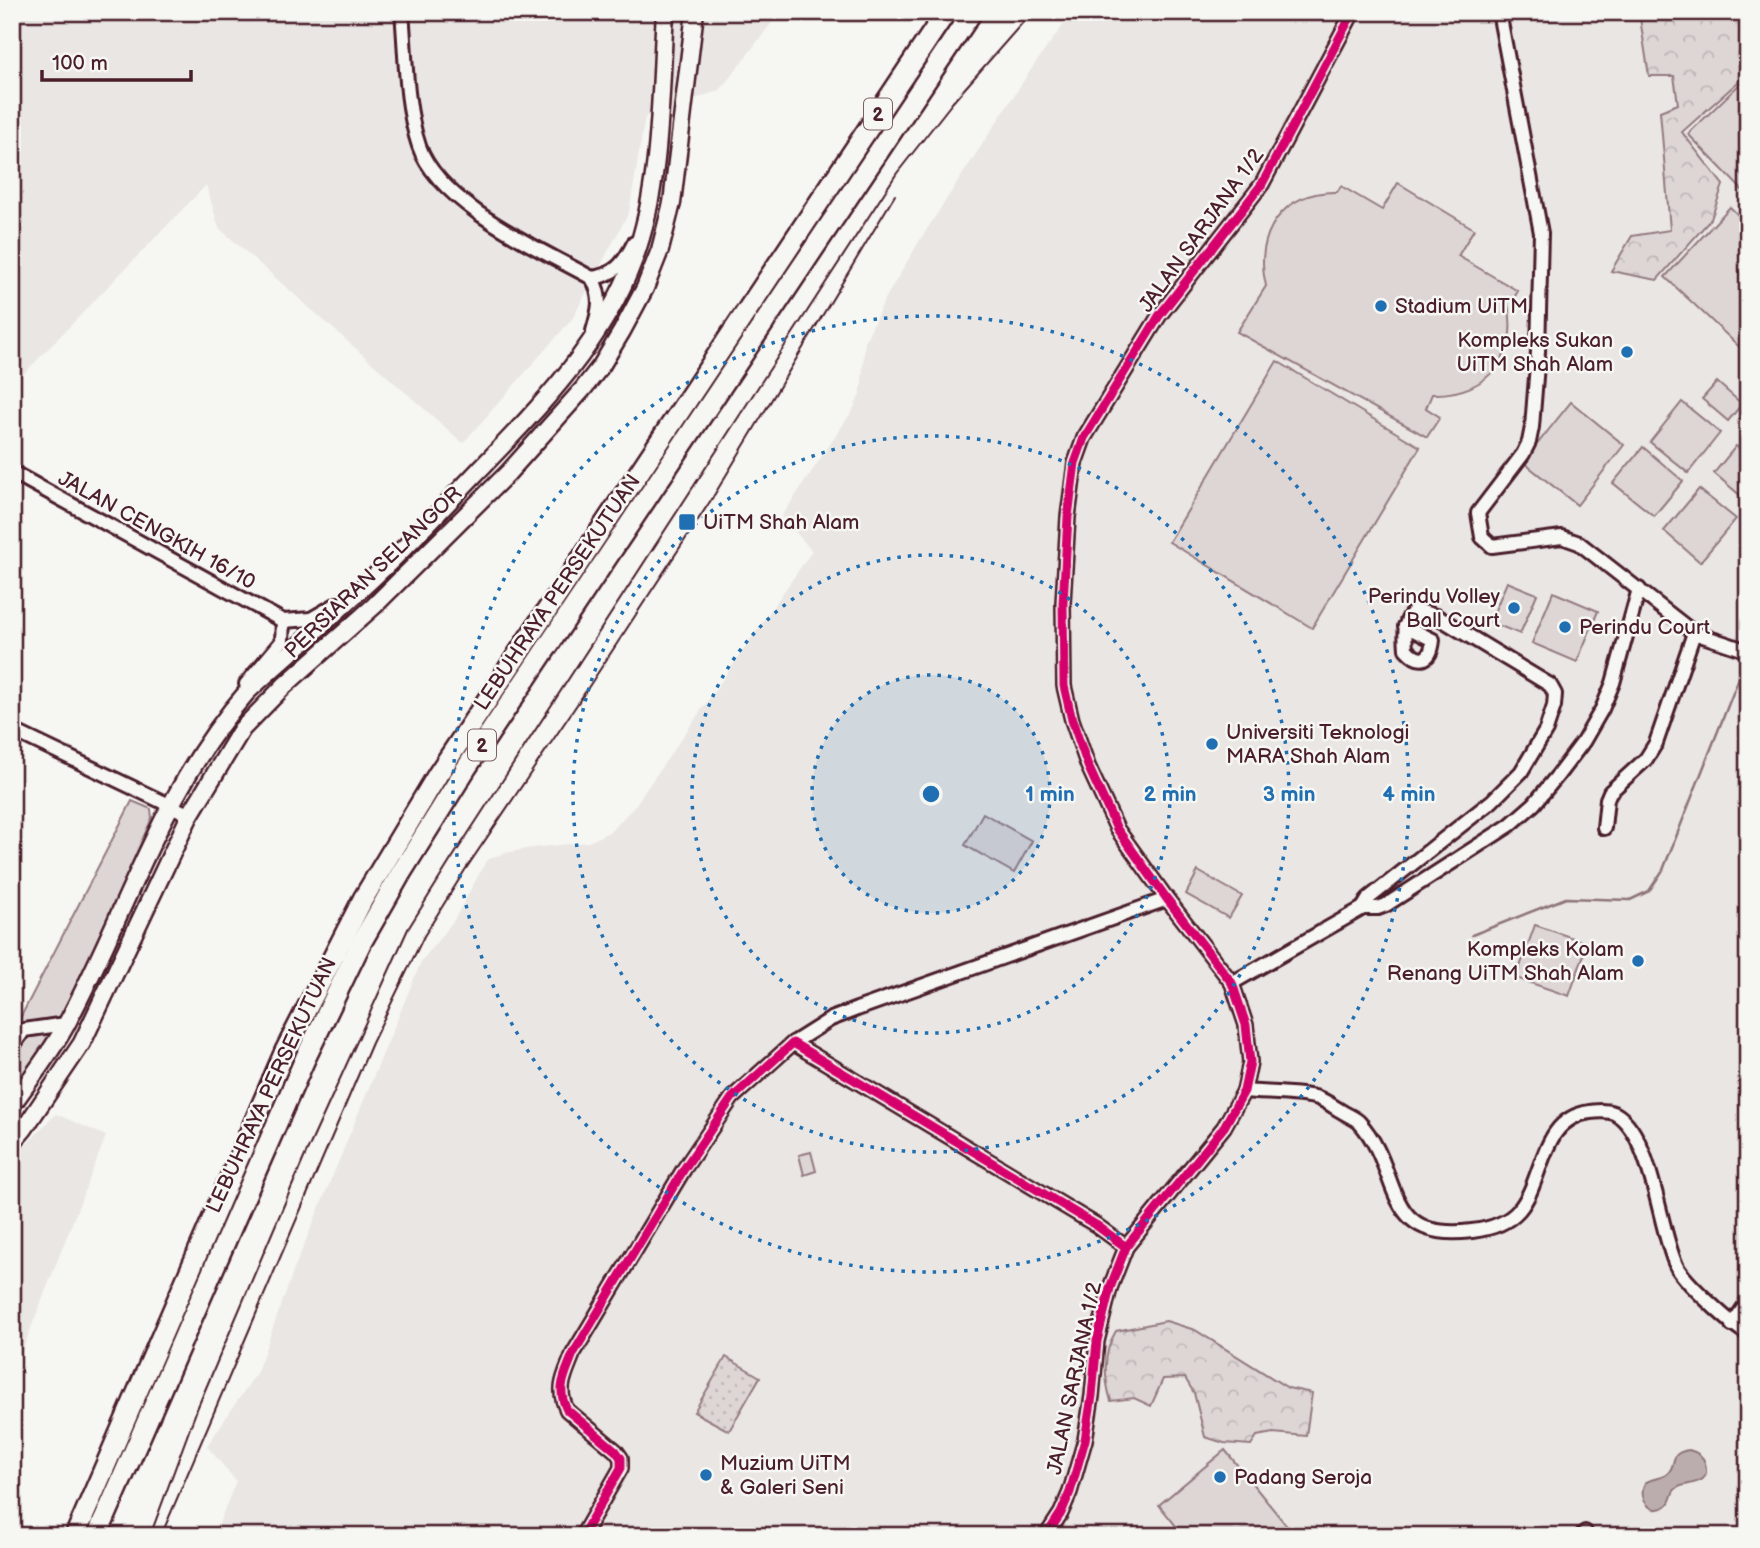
<svg xmlns="http://www.w3.org/2000/svg" width="1760" height="1548" viewBox="0 0 1760 1548" font-family="'Balsamiq Sans',sans-serif">
<style>
.built{fill:#e9e6e3}
.green{fill:#ddd6d5;stroke:#947a80;stroke-width:2}
.forest{fill:url(#forest-crowns);stroke:#947a80;stroke-width:2}
.park{fill:url(#park-dots);stroke:#947a80;stroke-width:2}
.water{fill:#bbadae;stroke:#8e747a;stroke-width:2}
.lines{fill:none;stroke-linecap:round;stroke-linejoin:round}
.stream{stroke:#8e747a;stroke-width:2.5}
.minor-casing{stroke:#4a1f2b;stroke-width:18}
.major-casing{stroke:#4a1f2b;stroke-width:21}
.highway-casing{stroke:#4a1f2b;stroke-width:24}
.minor{stroke:#f6f6f2;stroke-width:12}
.major{stroke:#f6f6f2;stroke-width:16}
.highway{stroke:#f6f6f2;stroke-width:19}
.tram{stroke:#4a1f2b;stroke-width:2}
.cycleway-casing{stroke:#f6f6f2;stroke-width:13}
.cycleway{stroke:#d6006c;stroke-width:9}
.ring{fill:none;stroke:#1f6fb2;stroke-width:3.5;stroke-dasharray:3.5 7}
.poi-dot{fill:#1f6fb2;stroke:#f6f6f2;stroke-width:2.5}
.labels{text-anchor:middle;stroke-width:5;stroke-linejoin:round;paint-order:stroke}
.shield{fill:#f6f6f2;stroke:#7e6067;stroke-width:2}
.shield-label{font-size:19px;font-weight:bold;fill:#4a1f2b}
.street-label{font-size:21px;fill:#4a1f2b;stroke:#f6f6f2}
.poi-label{font-size:21px;fill:#4a1f2b;stroke:#f6f6f2;text-anchor:start}
.centre{fill:#1f6fb2;stroke:#f6f6f2;stroke-width:3.5}
.ring-label{font-size:21px;text-anchor:middle;font-weight:bold;fill:#1f6fb2;stroke:#f6f6f2;stroke-width:5;stroke-linejoin:round;paint-order:stroke}
</style>
<defs>
<pattern id="forest-crowns" width="20" height="18" patternUnits="userSpaceOnUse" patternTransform="scale(1.75)"><rect width="20" height="18" fill="#ddd6d5"/><path d="M2 6a3 3 0 1 1 6 0M12 15a3 3 0 1 1 6 0" fill="none" stroke="#bfb7b7"/></pattern>
<pattern id="park-dots" width="8" height="8" patternUnits="userSpaceOnUse" patternTransform="scale(1.75)"><rect width="8" height="8" fill="#ddd6d5"/><path d="M2 2h.1M6 6h.1" fill="none" stroke="#bfb7b7" stroke-width="1.8" stroke-linecap="round"/></pattern>
</defs>
<rect width="100%" height="100%" fill="#f6f6f2"/>
<filter id="ink" filterUnits="userSpaceOnUse"><feTurbulence type="fractalNoise" baseFrequency=".0143" numOctaves="2"/><feDisplacementMap in="SourceGraphic" scale="14" xChannelSelector="R" yChannelSelector="G"/><feConvolveMatrix kernelMatrix="1 2 1 2 8 2 1 2 1" color-interpolation-filters="sRGB"/></filter>
<g filter="url(#ink)">
<g class="built">
<polygon points="12,12 780,12 720,90 645,117 629,212 572,319 463,443 219,228 206,185 12,386"/>
<polygon points="1073,12 1748,12 1748,1536 214,1536 236,1481 207,1446 257,1372 295,1267 421,962 454,920 487,860 505,853 532,848 589,842 611,831 634,807 812,551 782,516 853,410 861,392 865,342 884,301 920,240 1034,65"/>
<polygon points="56,1114 106,1136 22,1351 12,1360 12,1159"/>
</g>
<g class="green">
<polygon points="1748,76 1748,196 1688,134"/>
<path d="M1398,183L1474,229L1458,256L1518,291L1512,301L1506,298C1523,352 1489,396 1432,394L1426,408L1440,417L1427,437L1237,332L1266,286C1253,235 1283,190 1337,192L1341,186L1382,210Z"/>
<polygon points="1730,207 1748,225 1748,355 1665,277"/>
<polygon points="1277,361 1420,447 1312,628 1169,542"/>
<polygon points="1717,382 1742,404 1728,421 1702,399"/>
<polygon points="1571,402 1624,445 1577,505 1523,462"/>
<polygon points="1682,402 1720,433 1688,473 1650,442"/>
<polygon points="1736,446 1748,456 1748,502 1714,473"/>
<polygon points="1643,447 1683,481 1654,516 1613,483"/>
<polygon points="1699,489 1736,519 1700,562 1664,531"/>
<polygon points="1507,582 1537,594 1520,634 1490,622"/>
<polygon points="1553,592 1598,611 1577,662 1532,643"/>
<polygon points="132,801 151,809 152,818 58,1030 12,1100 12,1034"/>
<polygon points="983,813 1032,841 1014,873 965,845"/>
<polygon points="1198,871 1242,896 1229,918 1186,894"/>
<polygon points="1535,925 1588,943 1569,996 1516,978"/>
<polygon points="811,1152 816,1171 804,1175 799,1155"/>
<polygon points="1225,1450 1295,1536 1184,1536 1159,1505"/>
</g>
<g class="forest">
<polygon points="1639,12 1748,12 1748,73 1682,132 1723,185 1711,219 1657,280 1611,271 1632,236 1670,230 1660,111 1678,104 1674,76 1649,76"/>
<path d="M1166,1321L1195,1330L1288,1388L1312,1393L1306,1436L1273,1433L1257,1436L1251,1445L1224,1443L1205,1437L1194,1393L1185,1378L1163,1379L1151,1406L1134,1398L1111,1401C1104,1378 1103,1352 1116,1331Z"/>
</g>
<polygon class="park" points="726,1357 760,1377 729,1431 694,1412"/>
<path class="water" d="M1689,1450C1697,1452 1703,1455 1705,1463C1712,1487 1687,1481 1677,1488C1670,1492 1673,1501 1666,1506C1650,1517 1637,1497 1645,1483C1652,1478 1661,1479 1667,1474C1678,1465 1667,1453 1689,1450Z"/>
<g class="lines">
<polyline class="stream" points="1472,935 1566,898 1630,900 1649,891 1663,870 1748,655"/>
<defs>
<g id="minor">
<path d="M402,12C406,56 405,104 419,146C439,205 540,249 592,278C603,297 599,311 593,331"/>
<polyline points="1499,12 1541,233 1538,352 1532,427 1529,442 1523,454 1478,513 1482,537 1492,546 1562,537 1579,543 1694,633 1748,651"/>
<path d="M592,278C615,275 624,263 634,243"/>
<polyline points="12,472 283,621 311,619 337,604"/>
<polyline points="246,684 282,641 283,621"/>
<polyline points="12,730 190,815"/>
<polyline points="1604,828 1607,799 1610,792 1646,759 1656,743 1694,633"/>
<path d="M1363,908L1369,898L1492,801L1521,772L1546,730L1554,706L1555,694L1550,685L1436,616L1416,610C1403,619 1405,634 1406,649C1420,665 1431,661 1433,640L1405,626"/>
<polyline points="1232,983 1363,908 1378,908 1386,905 1510,825 1534,804 1558,775 1583,742 1602,709 1613,683 1639,589"/>
<polyline points="793,1043 831,1019 857,1009 1167,899"/>
<polyline points="12,1047 24,1030 66,1024"/>
<path d="M1244,1091C1263,1093 1303,1093 1318,1098C1326,1101 1334,1107 1341,1111C1347,1115 1355,1118 1359,1122C1404,1171 1379,1243 1472,1231C1489,1229 1507,1224 1519,1210C1545,1179 1539,1119 1590,1112C1599,1111 1609,1110 1616,1114C1652,1135 1659,1229 1676,1265C1682,1280 1733,1326 1748,1334"/>
<polyline points="1732,1325 1748,1301"/>
<path d="M582,1536L621,1468V1458L616,1451L567,1410C556,1389 565,1375 573,1354L684,1169L732,1098L793,1043L1096,1225L1126,1247"/>
<polyline points="1046,1536 1061,1513 1070,1492 1085,1440 1092,1396 1097,1341 1110,1288 1126,1247 1224,1127 1244,1091 1250,1062 1246,1025 1232,983 1167,899 1117,829 1088,766 1072,720 1064,686 1063,603 1068,517 1075,463 1084,438 1159,316 1262,184 1353,12"/>
<polyline points="1581,1536 1585,1532 1586,1536"/>
</g>
<g id="major">
<path d="M12,1105C30,1079 51,1053 66,1025C127,912 161,790 247,692C298,645 351,601 400,552C428,524 454,496 481,468C541,406 604,341 634,259C662,184 660,92 665,12"/>
<polyline points="12,1143 24,1129 82,1043 190,815 242,729 284,686 374,606 508,473 583,389 601,366 622,331 645,288 660,250 672,203 695,12"/>
</g>
<g id="highway">
<polyline points="75,1536 285,1051 363,899 438,774 946,12"/>
<polyline points="97,1536 305,1059 361,943 401,873 467,767 972,12"/>
</g>
</defs>
<use href="#minor" class="minor-casing"/>
<use href="#major" class="major-casing"/>
<use href="#highway" class="highway-casing"/>
<use href="#minor" class="minor"/>
<use href="#major" class="major"/>
<use href="#highway" class="highway"/>
<g class="tram">
<polyline points="150,1536 197,1409 304,1158 408,929 449,863 897,173 952,103 1032,12"/>
<polyline points="161,1536 372,1043 424,936 465,870 580,700 713,497 895,195"/>
</g>
<defs>
<g id="cycleway">
<path d="M582,1536L621,1468V1458L616,1451L567,1410C556,1389 565,1375 573,1354L684,1169L732,1098L793,1043L1096,1225L1126,1247"/>
<polyline points="1046,1536 1061,1513 1070,1492 1085,1440 1092,1396 1097,1341 1110,1288 1126,1247 1224,1127 1244,1091 1250,1062 1246,1025 1232,983 1167,899 1117,829 1088,766 1072,720 1064,686 1063,603 1068,517 1075,463 1084,438 1159,316 1262,184 1353,12"/>
</g>
</defs>
<use href="#cycleway" class="cycleway-casing"/>
<use href="#cycleway" class="cycleway"/>
</g>
</g>
<circle cx="931" cy="794" r="119" fill="#1f6fb2" fill-opacity=".12"/>
<g class="ring">
<circle cx="931" cy="794" r="119"/>
<circle cx="931" cy="794" r="239"/>
<circle cx="931" cy="794" r="358"/>
<circle cx="931" cy="794" r="478"/>
</g>
<g class="poi-dot">
<circle cx="1381" cy="306" r="7"/>
<circle cx="1627" cy="352" r="7"/>
<rect x="678" y="513" width="18" height="18" rx="3.5"/>
<circle cx="1514" cy="608" r="7"/>
<circle cx="1565" cy="627" r="7"/>
<circle cx="1212" cy="744" r="7"/>
<circle cx="1638" cy="961" r="7"/>
<circle cx="706" cy="1475" r="7"/>
<circle cx="1220" cy="1477" r="7"/>
</g>
<g class="labels">
<g class="shield">
<rect x="864" y="98.5" width="28" height="31" rx="5"/>
<rect x="468" y="729.5" width="28" height="31" rx="5"/>
</g>
<g class="shield-label">
<text x="878" y="121">2</text>
<text x="482" y="752">2</text>
</g>
<g class="street-label">
<text transform="translate(1201 230) rotate(-54)" y="7">JALAN SARJANA 1/2</text>
<text transform="translate(157 530) rotate(29)" y="7">JALAN CENGKIH 16/10</text>
<text transform="translate(373 572) rotate(-44)" y="7">PERSIARAN SELANGOR</text>
<text transform="translate(557 592) rotate(-56)" y="7">LEBUHRAYA PERSEKUTUAN</text>
<text transform="translate(271 1085) rotate(-65)" y="7">LEBUHRAYA PERSEKUTUAN</text>
<text transform="translate(1074 1378) rotate(-78)" y="7">JALAN SARJANA 1/2</text>
</g>
<g class="poi-label">
<text x="1395" y="313">Stadium UiTM</text>
<text x="1613" y="347" text-anchor="end">Kompleks Sukan<tspan x="1613" dy="24">UiTM Shah Alam</tspan></text>
<text x="703" y="529">UiTM Shah Alam</text>
<text x="1500" y="603" text-anchor="end">Perindu Volley<tspan x="1500" dy="24">Ball Court</tspan></text>
<text x="1579" y="634">Perindu Court</text>
<text x="1226" y="739">Universiti Teknologi<tspan x="1226" dy="24">MARA Shah Alam</tspan></text>
<text x="1624" y="956" text-anchor="end">Kompleks Kolam<tspan x="1624" dy="24">Renang UiTM Shah Alam</tspan></text>
<text x="720" y="1470">Muzium UiTM<tspan x="720" dy="24">&amp; Galeri Seni</tspan></text>
<text x="1234" y="1484">Padang Seroja</text>
</g>
</g>
<circle cx="931" cy="794" r="10" class="centre"/>
<g class="ring-label">
<text x="1050" y="801">1 min</text>
<text x="1170" y="801">2 min</text>
<text x="1289" y="801">3 min</text>
<text x="1409" y="801">4 min</text>
</g>
<rect width="1760" height="1548" fill="none" stroke="#f6f6f2" stroke-width="42"/>
<rect x="21" y="21" width="1718" height="1506" fill="none" stroke="#4a1f2b" stroke-width="2.5" filter="url(#ink)"/>
<path d="M42 70v10h149v-10" fill="none" stroke="#4a1f2b" stroke-width="3.5"/>
<text x="52" y="70" font-size="21" fill="#4a1f2b" stroke="#f6f6f2" stroke-width="5" paint-order="stroke">100 m</text>
</svg>
